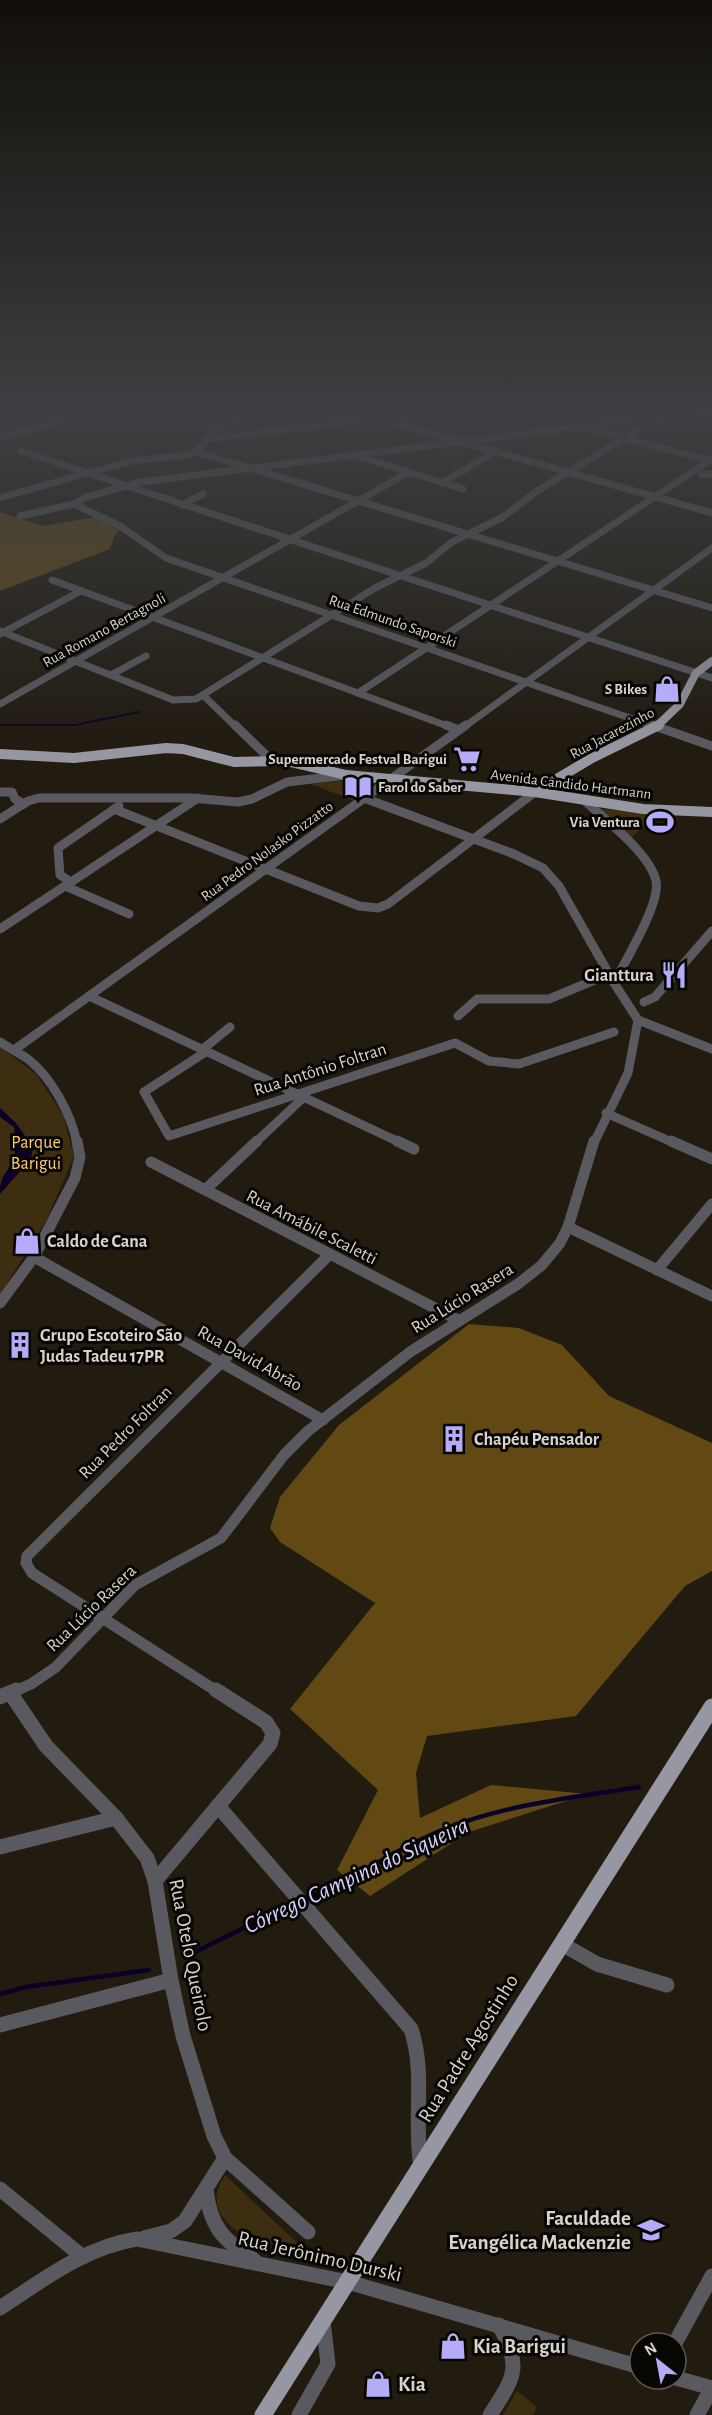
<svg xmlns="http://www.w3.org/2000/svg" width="712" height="2415" viewBox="0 0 712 2415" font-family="'Alegreya Sans',sans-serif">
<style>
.green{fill:#3d2e12}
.forest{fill:#624913}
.water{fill:#0b0127}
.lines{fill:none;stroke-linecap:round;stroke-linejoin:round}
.stream-far1{stroke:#0b0127;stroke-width:2}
.stream{stroke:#0b0127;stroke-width:4.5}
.minor-far3{stroke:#59595f;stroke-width:7}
.minor-far2{stroke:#59595f;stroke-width:9}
.minor-far1{stroke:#59595f;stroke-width:11}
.minor{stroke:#59595f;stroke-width:15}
.major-far2{stroke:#9797a3;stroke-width:8}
.major-far1{stroke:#9797a3;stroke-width:10}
.major{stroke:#9797a3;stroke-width:17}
.labels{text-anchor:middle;stroke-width:6;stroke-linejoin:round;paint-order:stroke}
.far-street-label{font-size:15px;fill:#d7d3cc;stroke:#080603}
.far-poi-label{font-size:15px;font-weight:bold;fill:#d7d3cc;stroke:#080603;text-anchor:end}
.poi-label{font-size:18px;font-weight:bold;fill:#d7d3cc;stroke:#080603;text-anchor:start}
.street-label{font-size:18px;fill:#d7d3cc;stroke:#080603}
.park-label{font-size:18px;fill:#fccb6c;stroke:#080603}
.near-street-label{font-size:21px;fill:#d7d3cc;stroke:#080603}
.near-poi-label{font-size:21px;font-weight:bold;fill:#d7d3cc;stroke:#080603;text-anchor:start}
.near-water-label{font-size:24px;font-style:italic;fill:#d4d0fe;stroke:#080603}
</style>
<rect width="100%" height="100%" fill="#211b10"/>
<g class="green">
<polygon points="348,780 376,782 352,800 311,784"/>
<polygon points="597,808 656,815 632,837"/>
<polygon points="0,1047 36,1074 63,1115 74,1156 47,1219 0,1295"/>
<path d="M225,2175L304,2249C271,2243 241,2245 221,2214C213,2199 217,2188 225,2175Z"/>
<polygon points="517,2391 537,2407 533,2415 503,2415"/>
</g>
<g class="forest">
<polygon points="0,512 43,526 97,517 119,530 115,535 110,549 0,591"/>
<polygon points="469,1324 519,1328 562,1345 609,1396 712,1443 712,1571 685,1586 576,1716 427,1736 416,1773 420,1818 491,1785 588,1794 469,1832 370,1896 337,1870 378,1790 290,1709 375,1603 280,1542 270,1528 280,1497 339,1425"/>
</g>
<path class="water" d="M0,1108L16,1123L33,1147L31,1159L0,1194C0,1176 5,1176 12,1162C17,1151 16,1139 14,1127L0,1117Z"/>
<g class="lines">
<polyline class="stream-far1" points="0,725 75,725 139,712"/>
<g class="stream">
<path d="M306,1899C356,1879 399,1846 450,1827C510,1804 576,1797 639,1787"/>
<polyline points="185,1957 294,1903"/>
<polyline points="0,1994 26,1987 149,1970"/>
</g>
<g class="minor-far3">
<polyline points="352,411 712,513"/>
<polyline points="0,412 5,411"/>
<polyline points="587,428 712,461"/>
<polyline points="0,437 73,418"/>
<polyline points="207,439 435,411"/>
<polyline points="21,451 712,678"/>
<polyline points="197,452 712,608"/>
<polyline points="357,456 463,489"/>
<polyline points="702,475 712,474"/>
<polyline points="442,483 496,451"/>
<path d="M0,498L131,461L189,455C199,452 205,440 213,432C232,412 256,412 283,411"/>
<polyline points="74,504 120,526 166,558 656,727"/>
<polyline points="182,505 203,494"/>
<polyline points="20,516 74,504 86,497 141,482 706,411"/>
<polyline points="52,580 450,727"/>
<polyline points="0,631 173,700 196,699 375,588 426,563 452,542 503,517 537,491 661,416"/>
<polyline points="0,634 81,591"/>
<polyline points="111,675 146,656"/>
<polyline points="358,693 712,459"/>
<polyline points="204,696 236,727"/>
<polyline points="0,704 409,472"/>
<polyline points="464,727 712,548"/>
</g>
<g class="minor-far2">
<polyline points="235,725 271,760"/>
<polyline points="446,725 459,730"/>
<polyline points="652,725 712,746"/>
<polyline points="0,792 12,792 15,799 24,804"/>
<polyline points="364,798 514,854 543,868 559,886 614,983 638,1020"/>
<path d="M585,801C605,820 650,853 656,881C661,903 625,961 614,983"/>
<polyline points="114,809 359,906 378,908 388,904 535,792"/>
<polyline points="0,819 28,801 39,798 191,798 238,802 252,799 287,782 346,775"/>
<polyline points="71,882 60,875 58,848 119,806"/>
<polyline points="65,886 129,914"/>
<polyline points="0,929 198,798"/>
<polyline points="89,996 401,1143"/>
<polyline points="644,1002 655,997 712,931"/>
<polyline points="458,1016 477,999 549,999 609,974"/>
<polyline points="638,1020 712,1049"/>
<path d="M0,1042C9,1048 19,1053 28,1059C52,1078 71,1114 77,1143"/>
<polyline points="203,1049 230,1027"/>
<polyline points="14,1050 466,725"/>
<polyline points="207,1051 144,1092 169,1136 455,1043 489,1061 519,1064 614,1032"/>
<polyline points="606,1113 674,1143"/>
<polyline points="255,1143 304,1097"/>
<polyline points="594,1143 628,1073 638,1020"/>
</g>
<g class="minor-far1">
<polyline points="397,1141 414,1149"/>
<polyline points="671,1141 712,1159"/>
<polyline points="151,1162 458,1320"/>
<polyline points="205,1190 257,1141"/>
<polyline points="568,1227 712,1296"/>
<polyline points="34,1257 323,1420"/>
<polyline points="657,1270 712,1204"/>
<polyline points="0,1303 34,1257 75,1178 80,1157 77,1141"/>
<polyline points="13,1692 31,1684 56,1667 135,1585 221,1538 284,1455 308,1431 410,1352 518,1284 542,1265 560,1243 568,1227 594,1141"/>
<polyline points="218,1692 32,1573 26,1563 27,1556 330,1254"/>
</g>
<g class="minor">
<polyline points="11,1694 46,1746 116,1818 147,1858 155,1881 171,1980 183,2036 214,2136 225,2158 308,2232"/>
<polyline points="0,1697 16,1690"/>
<path d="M218,1806L411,2029C426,2074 413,2121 421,2167"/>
<polyline points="0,1847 116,1818"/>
<polyline points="155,1881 270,1744 273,1733 266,1722 216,1690"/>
<polyline points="562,1944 597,1964 667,1985"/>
<polyline points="0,2025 171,1980"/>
<polyline points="0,2189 83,2257"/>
<path d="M206,2189C210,2227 223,2240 254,2260"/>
<polyline points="144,2238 171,2231 185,2221 225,2158"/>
<path d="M0,2308C43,2280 85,2247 137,2239L348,2282L640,2367"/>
<polyline points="675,2343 712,2276"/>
<polyline points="676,2378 712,2388"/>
<polyline points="299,2415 328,2364 323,2321"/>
<path d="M490,2415C515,2376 522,2368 499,2325"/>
<polyline points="697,2415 712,2388"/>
</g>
<g class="major-far2">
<polyline points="697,411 712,414"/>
<polyline points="656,727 680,704 696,673 712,661"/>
</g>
<g class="major-far1">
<polyline points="0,754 74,758 166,748 183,749 234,762 286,761 346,775 535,792 643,809 712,812"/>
<polyline points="535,792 592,758 659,725"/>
</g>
<polyline class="major" points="263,2415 712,1707"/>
</g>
<linearGradient id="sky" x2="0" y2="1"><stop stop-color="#120f09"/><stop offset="0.55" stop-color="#3d3f42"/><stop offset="1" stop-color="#3d3f42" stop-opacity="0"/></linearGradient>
<rect width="712" height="749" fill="url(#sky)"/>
<defs>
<symbol id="shop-bare" viewBox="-9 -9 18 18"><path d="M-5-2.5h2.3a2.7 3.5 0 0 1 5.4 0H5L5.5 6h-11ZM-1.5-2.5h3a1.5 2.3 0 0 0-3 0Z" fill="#b4acf9" stroke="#080603" stroke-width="2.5" paint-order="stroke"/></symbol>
<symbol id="supermarket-bare" viewBox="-9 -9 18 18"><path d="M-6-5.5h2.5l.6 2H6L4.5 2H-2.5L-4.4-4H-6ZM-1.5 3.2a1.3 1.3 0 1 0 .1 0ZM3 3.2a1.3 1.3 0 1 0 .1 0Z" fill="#b4acf9" stroke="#080603" stroke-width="2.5" paint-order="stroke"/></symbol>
<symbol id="library-bare" viewBox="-9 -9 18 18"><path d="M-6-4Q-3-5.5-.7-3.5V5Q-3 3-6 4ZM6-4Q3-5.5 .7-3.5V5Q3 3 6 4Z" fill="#b4acf9" stroke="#080603" stroke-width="2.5" paint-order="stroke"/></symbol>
<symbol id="stadium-bare" viewBox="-9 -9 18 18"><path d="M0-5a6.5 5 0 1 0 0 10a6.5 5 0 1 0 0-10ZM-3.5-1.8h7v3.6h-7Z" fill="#b4acf9" stroke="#080603" stroke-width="2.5" paint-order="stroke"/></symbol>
<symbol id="restaurant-bare" viewBox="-9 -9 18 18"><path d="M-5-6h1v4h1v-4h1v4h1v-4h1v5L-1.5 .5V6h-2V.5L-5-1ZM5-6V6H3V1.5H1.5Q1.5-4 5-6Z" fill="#b4acf9" stroke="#080603" stroke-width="2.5" paint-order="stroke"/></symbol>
<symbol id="building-bare" viewBox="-9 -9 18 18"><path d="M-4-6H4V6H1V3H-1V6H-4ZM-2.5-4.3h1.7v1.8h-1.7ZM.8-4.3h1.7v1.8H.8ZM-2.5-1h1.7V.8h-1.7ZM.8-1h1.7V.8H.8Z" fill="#b4acf9" stroke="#080603" stroke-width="2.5" paint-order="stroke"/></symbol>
<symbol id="university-bare" viewBox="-9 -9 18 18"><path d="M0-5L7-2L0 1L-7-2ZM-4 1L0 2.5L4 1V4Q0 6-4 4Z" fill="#b4acf9" stroke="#080603" stroke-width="2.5" paint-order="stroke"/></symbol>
</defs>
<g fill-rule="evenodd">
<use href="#shop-bare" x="648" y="670" width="38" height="38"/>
<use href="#supermarket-bare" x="448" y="740" width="38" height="38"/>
<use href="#library-bare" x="339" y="768" width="38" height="38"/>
<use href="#stadium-bare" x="641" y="803" width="38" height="38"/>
<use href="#restaurant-bare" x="655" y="956" width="38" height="38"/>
<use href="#shop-bare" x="8" y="1222" width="38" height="38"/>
<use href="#building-bare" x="1" y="1326" width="38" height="38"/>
<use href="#building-bare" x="435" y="1420" width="38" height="38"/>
<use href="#university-bare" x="632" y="2211" width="38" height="38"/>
<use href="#shop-bare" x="434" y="2327" width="38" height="38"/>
<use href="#shop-bare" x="359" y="2365" width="38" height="38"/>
</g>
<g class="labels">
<g class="far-street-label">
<text transform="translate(393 621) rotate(19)" y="5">Rua Edmundo Saporski</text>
<text transform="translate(104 630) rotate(-29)" y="5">Rua Romano Bertagnoli</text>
<text transform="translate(612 733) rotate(-28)" y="5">Rua Jacarezinho</text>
<text transform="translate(571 784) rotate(7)" y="5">Avenida Cândido Hartmann</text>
<text transform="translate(267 851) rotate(-36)" y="5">Rua Pedro Nolasko Pizzatto</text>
</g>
<g class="far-poi-label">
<text x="647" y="694">S Bikes</text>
<text x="447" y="764">Supermercado Festval Barigui</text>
<text x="378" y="792" text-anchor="start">Farol do Saber</text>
<text x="640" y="827">Via Ventura</text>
</g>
<g class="poi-label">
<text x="654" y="981" text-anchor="end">Gianttura</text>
<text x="47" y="1247">Caldo de Cana</text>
<text x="40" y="1341">Grupo Escoteiro São<tspan x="40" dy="21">Judas Tadeu 17PR</tspan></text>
<text x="474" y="1445">Chapéu Pensador</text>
</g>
<g class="street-label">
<text transform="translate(320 1069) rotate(-18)" y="6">Rua Antônio Foltran</text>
<text transform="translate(312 1227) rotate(27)" y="6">Rua Amábile Scaletti</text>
<text transform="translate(462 1298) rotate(-32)" y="6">Rua Lúcio Rasera</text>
<text transform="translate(250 1358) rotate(29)" y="6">Rua David Abrão</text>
<text transform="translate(125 1432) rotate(-45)" y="6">Rua Pedro Foltran</text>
<text transform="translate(91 1608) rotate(-44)" y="6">Rua Lúcio Rasera</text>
</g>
<g class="park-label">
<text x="36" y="1148">Parque<tspan x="36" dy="21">Barigui</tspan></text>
</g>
<g class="near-street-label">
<text transform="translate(191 1955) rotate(79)" y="7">Rua Otelo Queirolo</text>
<text transform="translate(468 2048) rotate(-58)" y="7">Rua Padre Agostinho</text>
<text transform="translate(320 2256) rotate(13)" y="7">Rua Jerônimo Durski</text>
</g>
<g class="near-poi-label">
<text x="631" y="2225" text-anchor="end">Faculdade<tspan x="631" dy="24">Evangélica Mackenzie</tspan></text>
<text x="473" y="2353">Kia Barigui</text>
<text x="398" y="2391">Kia</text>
</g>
<g class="near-water-label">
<text transform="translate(356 1875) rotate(-25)" y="8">Córrego Campina do Siqueira</text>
</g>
</g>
<g transform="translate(658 2361) rotate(329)"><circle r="28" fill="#080603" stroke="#5b5853" stroke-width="1.5"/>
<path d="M0-4.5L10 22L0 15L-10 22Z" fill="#b4acf9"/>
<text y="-9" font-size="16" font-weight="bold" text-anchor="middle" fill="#d7d3cc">N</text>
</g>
</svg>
